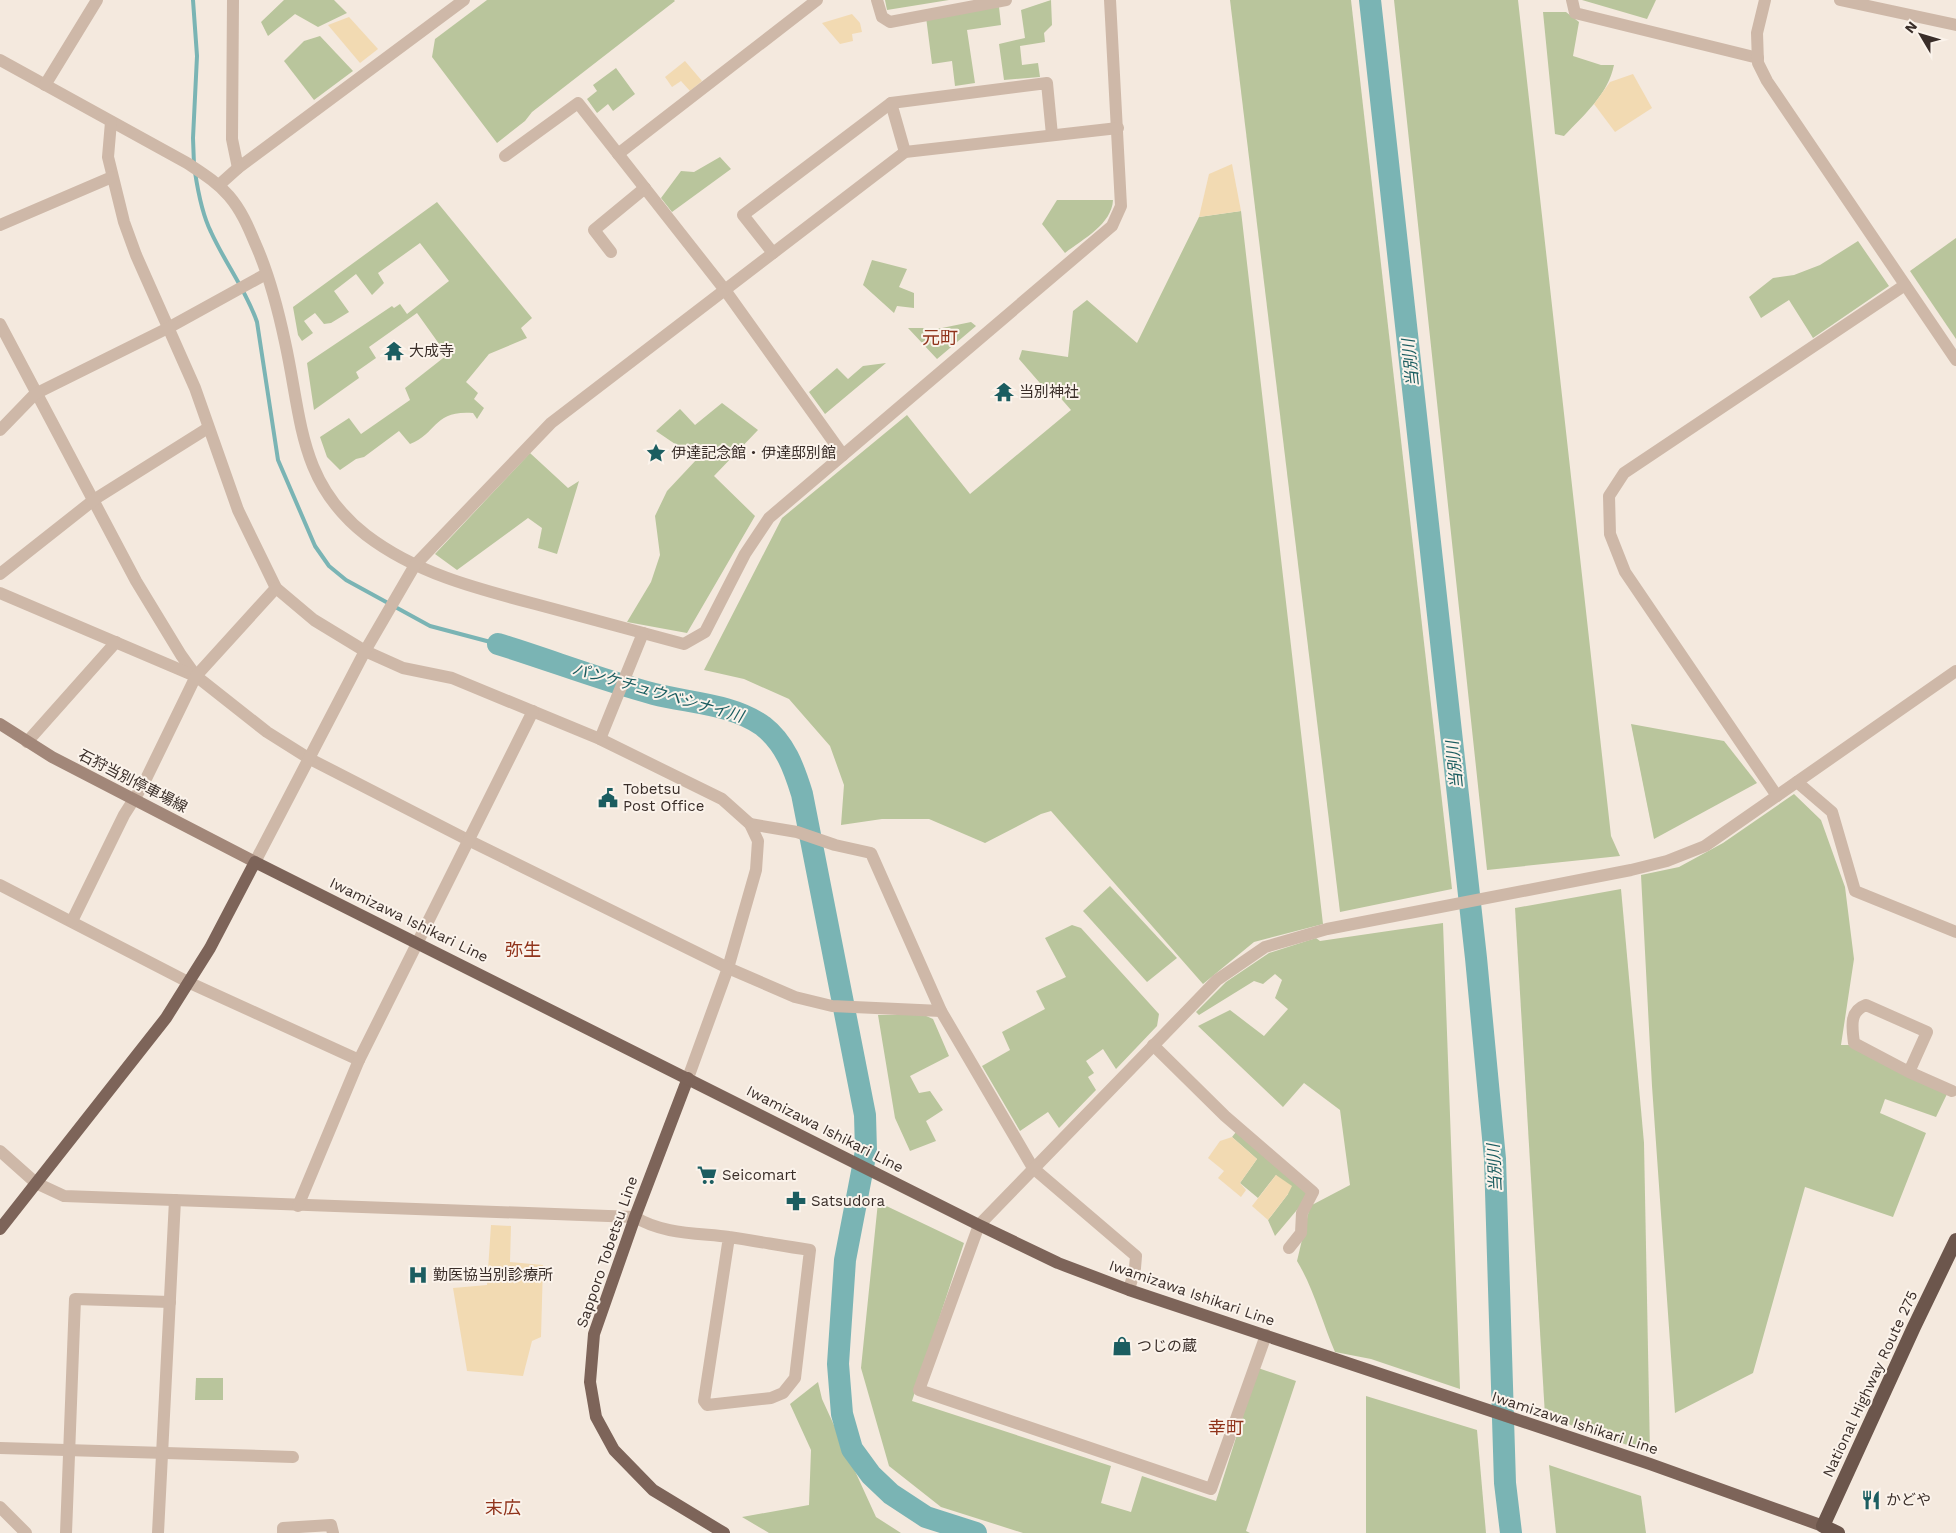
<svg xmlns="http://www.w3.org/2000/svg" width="1956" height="1533" viewBox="0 0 1956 1533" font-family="'Work Sans','Noto Sans JP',sans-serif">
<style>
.green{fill:#b9c59c}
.sand{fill:#f2dab2}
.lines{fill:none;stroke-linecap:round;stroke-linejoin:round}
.stream{stroke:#7ab4b4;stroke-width:4}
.river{stroke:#7ab4b4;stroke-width:22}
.minor{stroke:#ceb8a8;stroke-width:12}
.secondary{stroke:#a28779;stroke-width:12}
.primary{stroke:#7d6459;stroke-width:12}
.trunk{stroke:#6c564c;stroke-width:14}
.labels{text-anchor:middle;stroke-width:4;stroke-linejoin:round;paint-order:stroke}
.poi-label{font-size:15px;fill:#3a2e29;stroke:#fbf3eb;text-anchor:start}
.street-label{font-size:15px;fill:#3a2e29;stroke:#fbf3eb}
.water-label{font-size:16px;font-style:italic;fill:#1b5d60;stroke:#fbf3eb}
.quarter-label{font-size:18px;fill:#90331b;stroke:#fbf3eb}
</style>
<rect width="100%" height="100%" fill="#f4e9de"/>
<g class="green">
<polygon points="284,0 334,0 347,13 318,27 295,14 268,36 261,22"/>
<polygon points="487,0 674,0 675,1 532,112 525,121 497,143 432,57 435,39"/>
<polygon points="885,0 949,0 887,10"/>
<polygon points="1051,0 1052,25 1044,33 1045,42 1020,46 1022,65 1038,63 1040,77 1004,80 999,44 1025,38 1021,10"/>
<polygon points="1230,0 1351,0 1452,889 1340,912"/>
<polygon points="1394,0 1518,0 1611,836 1620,856 1487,870"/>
<polygon points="1582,0 1656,0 1647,19"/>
<polygon points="999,7 1001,25 967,30 975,83 955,86 952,61 932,64 926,17"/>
<path d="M1543,12H1566L1579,22L1573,56L1601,65H1614C1608,94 1585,114 1564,136L1555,134Z"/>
<polygon points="320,36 353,71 314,100 284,61 304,41"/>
<polygon points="616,68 635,94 613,111 608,104 597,113 587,99 597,91 593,85"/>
<polygon points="720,157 731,169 672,212 661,198 681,171 694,172"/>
<path d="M1057,200H1113C1112,224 1083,239 1065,253L1042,224Z"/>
<path d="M437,202L532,318L521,328L527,338L489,354L466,382L478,393L474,399L484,408L477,419L473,413C433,410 438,433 410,444L399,431L364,457L356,459L340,470L327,457L320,437L349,418L361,434L410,400L405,388L447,355L417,313L369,347L376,358L356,372L359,378L314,410L307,363L392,306L394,308L400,304L407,314L449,281L420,243L378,273L384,283L372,295L356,274L334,291L349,312L331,323L324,324L315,313L304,321L313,333L302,341L298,335L293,307Z"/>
<polygon points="1241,211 1323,924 1254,942 1203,984 1051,811 1041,814 985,843 929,819 882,819 841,825 844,785 830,746 789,699 744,679 704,670 782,518 907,415 970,494 1071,410 1050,386 1046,390 1019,359 1022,350 1068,357 1073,311 1087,300 1137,343 1199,217"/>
<polygon points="1956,238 1956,339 1910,271"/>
<polygon points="1858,241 1889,286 1813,338 1789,300 1761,318 1749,297 1773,278 1794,275 1820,265"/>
<polygon points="872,260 907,269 899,287 914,293 914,308 897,306 894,313 863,285"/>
<polygon points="971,322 976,326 937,359 908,328 942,328"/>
<polygon points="886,363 825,414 809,392 837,368 848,379 863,366"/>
<polygon points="722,403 758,430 714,476 755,516 687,633 627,622 651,582 660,555 655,516 667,491 697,459 656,431 680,409 695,425"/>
<polygon points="530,453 568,488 579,481 557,554 538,548 542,528 528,518 457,570 435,554"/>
<polygon points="1631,724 1724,741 1757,783 1654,839"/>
<polygon points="1794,794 1821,820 1845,887 1854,959 1841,1045 1851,1045 1947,1094 1936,1117 1885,1099 1880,1113 1926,1133 1893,1217 1805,1187 1753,1373 1675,1413 1652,1086 1641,875 1679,867 1723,843"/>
<polygon points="1110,886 1177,958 1147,982 1083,911"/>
<polygon points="1621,889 1644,1143 1650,1453 1545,1416 1515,908"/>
<path d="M1443,923L1460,1389L1371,1359L1335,1352C1322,1322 1314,1289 1297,1261L1310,1206L1350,1185L1340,1110L1304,1083L1283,1107L1198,1026L1230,1010L1264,1036L1288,1009L1275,998L1282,980L1275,974L1263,984L1254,981L1199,1015L1196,1012L1226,982L1269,953L1316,938L1320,941Z"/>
<polygon points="1072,925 1081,928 1159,1014 1157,1026 1116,1069 1103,1049 1086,1061 1094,1073 1088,1077 1096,1090 1059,1128 1048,1112 1020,1131 982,1066 1010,1050 1002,1032 1045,1009 1036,991 1066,977 1045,938"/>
<polygon points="878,1015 924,1015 933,1019 949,1056 910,1076 919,1093 930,1091 943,1110 926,1121 936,1141 910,1151 895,1118"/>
<polygon points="1236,1132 1307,1192 1307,1198 1275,1236 1268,1220 1288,1194 1276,1175 1258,1198 1240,1183 1257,1159 1232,1137"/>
<polygon points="878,1202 964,1243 912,1401 1111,1466 1101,1503 1131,1512 1142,1476 1216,1501 1258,1368 1296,1381 1246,1531 1250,1533 1023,1533 941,1507 889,1466 861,1368"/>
<polygon points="196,1378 223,1378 223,1400 195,1400"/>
<polygon points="818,1382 822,1399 876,1517 901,1533 769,1533 742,1517 809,1505 811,1450 790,1404"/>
<polygon points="1366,1396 1477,1430 1486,1533 1366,1533"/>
<polygon points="1549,1465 1641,1496 1646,1533 1556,1533"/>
</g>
<g class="sand">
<polygon points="852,14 860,23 862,32 852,34 853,41 840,44 822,23"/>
<polygon points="349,17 378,49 360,63 328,25"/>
<polygon points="685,61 702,81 690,91 681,81 672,87 665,77"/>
<polygon points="1633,74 1652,108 1615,132 1594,104 1610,82"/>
<polygon points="1232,164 1241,211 1199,217 1209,174"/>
<polygon points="1232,1137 1257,1159 1240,1183 1246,1190 1241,1197 1218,1178 1224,1171 1208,1158 1220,1141"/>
<polygon points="1276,1175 1292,1186 1288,1194 1268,1220 1252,1206"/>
<polygon points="491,1225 511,1226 510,1262 543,1265 541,1337 532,1341 523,1376 467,1371 453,1288 487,1285"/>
</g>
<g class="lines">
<g class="stream">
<polyline points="193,0 197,56 193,138 194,165"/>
<path d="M195,172C198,192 202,214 211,232C225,263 246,290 257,322L278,460L315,546L329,566L346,580L430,626L498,644"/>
</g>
<g class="river">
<polyline points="1370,0 1476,958 1495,1159 1505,1483 1511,1533"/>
<path d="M498,644C550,660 601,680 654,694C689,703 733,704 763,726C785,743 794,768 802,794L865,1115L866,1151L845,1260L838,1364L842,1414L852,1449L871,1475L891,1494L926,1517L976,1533"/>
</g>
<g class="minor">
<polyline points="233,0 232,139 238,168"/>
<polyline points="877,0 882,17 890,22 1006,0"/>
<polyline points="1572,0 1575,13 1758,58"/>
<polyline points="1765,0 1757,33 1758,63 1767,81 1956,360"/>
<polyline points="1840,0 1956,25"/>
<path d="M0,60L187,163C202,173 217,182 229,196C241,210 248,226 255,243C269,274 278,309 285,342C302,418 298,482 366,535C417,574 478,589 539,605C587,618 636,631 684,644L705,632L745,554L769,518L1112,226L1121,206L1110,0"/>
<polyline points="45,85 97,0"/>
<polyline points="891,103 905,152"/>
<polyline points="111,122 108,157 124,222 136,255 195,388 238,510 276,588 314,620 365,651 403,668 452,678 600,739 722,799 750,824 758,841 756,870 728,968 688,1078"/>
<polyline points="618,154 817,0"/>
<polyline points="505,156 578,103 725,290 843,455"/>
<polyline points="219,185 238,168 464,0"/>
<polyline points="0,225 112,177"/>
<polyline points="611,252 594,230 645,188"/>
<polyline points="773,253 743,215 891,103 1047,83 1052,135"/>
<polyline points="0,324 136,581 181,655 196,676 267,732 310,759 468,840 728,968 795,997 832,1006 941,1011"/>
<polyline points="0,430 35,394 168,328 266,274"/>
<polyline points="0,574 95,499 208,428"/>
<polyline points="0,593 195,676"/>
<polyline points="600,739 643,633"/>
<polyline points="27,742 116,642"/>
<polyline points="1797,782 1832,812 1855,891 1956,932"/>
<polyline points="1777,796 1625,572 1610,534 1609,496 1624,473 1905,285"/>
<polyline points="750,824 797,832 835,845 871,853 941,1011 1033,1168 1136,1256 1135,1268 1129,1290"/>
<polyline points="255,862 365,651 415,565 551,423 905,152 1118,128"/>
<polyline points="0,885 190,983 359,1060"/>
<polyline points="72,921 124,815 143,785 196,676 276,588"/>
<polyline points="1153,1045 1225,1116 1313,1192 1302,1213 1301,1233 1289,1248"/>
<path d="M1909,1072L1854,1043C1852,1027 1849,1011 1866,1005L1927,1032L1909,1072L1952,1091"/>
<path d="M0,1151L36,1183L64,1196L635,1217C662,1234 697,1233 729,1237C756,1241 783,1246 810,1250L795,1378L783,1393L771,1398L707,1405L704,1401L729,1237"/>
<polyline points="298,1206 359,1060 533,711"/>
<polyline points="1266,1335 1211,1489 919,1390 979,1225 1217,980 1265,947 1327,929 1631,870 1667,861 1705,846 1956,671"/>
<polyline points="0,1448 293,1457"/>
<polyline points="0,1507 26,1533"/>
<polyline points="66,1533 75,1299 170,1302"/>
<polyline points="158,1533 175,1200"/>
<polyline points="283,1533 283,1528 331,1525 333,1533"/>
</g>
<polyline class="secondary" points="0,724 52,757 255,862"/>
<g class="primary">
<polyline points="688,1078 635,1217 594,1334 590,1382 596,1417 614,1450 653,1490 724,1533"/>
<polyline points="0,1229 166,1018 210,948 255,862 979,1225 1058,1263 1129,1290 1650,1464 1823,1526"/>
</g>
<polyline class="trunk" points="1838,1533 1823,1526 1914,1327 1956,1240"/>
</g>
<defs>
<symbol id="temple-bare" viewBox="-9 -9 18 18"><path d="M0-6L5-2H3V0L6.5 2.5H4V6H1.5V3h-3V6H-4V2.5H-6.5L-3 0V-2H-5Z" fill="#1b5d60" stroke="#fbf3eb" stroke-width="2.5" paint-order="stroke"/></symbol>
<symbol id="sight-bare" viewBox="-9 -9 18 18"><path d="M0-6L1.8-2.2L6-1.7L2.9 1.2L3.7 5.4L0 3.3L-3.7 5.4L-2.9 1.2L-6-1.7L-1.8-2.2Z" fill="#1b5d60" stroke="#fbf3eb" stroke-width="2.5" paint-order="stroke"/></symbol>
<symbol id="civic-bare" viewBox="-9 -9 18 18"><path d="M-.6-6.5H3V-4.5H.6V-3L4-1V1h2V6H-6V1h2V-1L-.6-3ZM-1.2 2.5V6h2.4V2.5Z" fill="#1b5d60" stroke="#fbf3eb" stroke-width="2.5" paint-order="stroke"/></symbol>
<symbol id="supermarket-bare" viewBox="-9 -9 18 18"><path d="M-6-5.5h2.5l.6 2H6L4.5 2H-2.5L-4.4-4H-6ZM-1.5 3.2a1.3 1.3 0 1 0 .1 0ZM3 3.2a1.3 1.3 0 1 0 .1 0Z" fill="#1b5d60" stroke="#fbf3eb" stroke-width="2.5" paint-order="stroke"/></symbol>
<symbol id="pharmacy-bare" viewBox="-9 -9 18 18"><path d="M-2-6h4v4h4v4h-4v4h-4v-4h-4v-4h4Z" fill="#1b5d60" stroke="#fbf3eb" stroke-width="2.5" paint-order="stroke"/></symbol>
<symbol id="hospital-bare" viewBox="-9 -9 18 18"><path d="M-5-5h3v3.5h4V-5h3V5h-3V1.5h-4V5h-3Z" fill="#1b5d60" stroke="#fbf3eb" stroke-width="2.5" paint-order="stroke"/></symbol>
<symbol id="shop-bare" viewBox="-9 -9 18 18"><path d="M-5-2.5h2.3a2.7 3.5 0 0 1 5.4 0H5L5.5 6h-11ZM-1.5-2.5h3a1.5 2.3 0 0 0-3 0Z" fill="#1b5d60" stroke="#fbf3eb" stroke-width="2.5" paint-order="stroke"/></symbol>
<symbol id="restaurant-bare" viewBox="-9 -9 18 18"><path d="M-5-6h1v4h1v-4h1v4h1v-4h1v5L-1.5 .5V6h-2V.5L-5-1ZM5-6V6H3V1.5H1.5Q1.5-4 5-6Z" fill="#1b5d60" stroke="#fbf3eb" stroke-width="2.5" paint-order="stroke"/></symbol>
</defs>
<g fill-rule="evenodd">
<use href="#temple-bare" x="380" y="337" width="28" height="28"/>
<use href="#temple-bare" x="990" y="378" width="28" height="28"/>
<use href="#sight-bare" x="642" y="439" width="28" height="28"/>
<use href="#civic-bare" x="594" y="784" width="28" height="28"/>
<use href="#supermarket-bare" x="693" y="1161" width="28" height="28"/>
<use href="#pharmacy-bare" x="782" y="1187" width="28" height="28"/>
<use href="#hospital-bare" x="404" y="1261" width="28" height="28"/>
<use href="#shop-bare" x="1108" y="1332" width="28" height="28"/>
<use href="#restaurant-bare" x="1857" y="1486" width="28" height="28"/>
</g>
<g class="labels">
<g class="poi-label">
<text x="409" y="356">大成寺</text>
<text x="1019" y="397">当別神社</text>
<text x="671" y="458">伊達記念館・伊達邸別館</text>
<text x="623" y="794">Tobetsu<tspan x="623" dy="17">Post Office</tspan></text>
<text x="722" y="1180">Seicomart</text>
<text x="811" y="1206">Satsudora</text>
<text x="433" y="1280">勤医協当別診療所</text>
<text x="1137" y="1351">つじの蔵</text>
<text x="1886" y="1505">かどや</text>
</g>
<g class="street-label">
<text transform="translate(133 781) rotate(27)" y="5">石狩当別停車場線</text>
<text transform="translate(409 920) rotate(26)" y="5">Iwamizawa Ishikari Line</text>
<text transform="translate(825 1129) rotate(27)" y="5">Iwamizawa Ishikari Line</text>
<text transform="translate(607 1252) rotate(-71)" y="5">Sapporo Tobetsu Line</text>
<text transform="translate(1192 1293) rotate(19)" y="5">Iwamizawa Ishikari Line</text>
<text transform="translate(1870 1384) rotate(-65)" y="5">National Highway Route 275</text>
<text transform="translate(1575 1423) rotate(18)" y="5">Iwamizawa Ishikari Line</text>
</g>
<g class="water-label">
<text transform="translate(1410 363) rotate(-96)" y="6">当別川</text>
<text transform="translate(658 692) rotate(16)" y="6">パンケチュウベシナイ川</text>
<text transform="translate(1454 765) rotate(-96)" y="6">当別川</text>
<text transform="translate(1494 1168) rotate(-93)" y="6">当別川</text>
</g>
<g class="quarter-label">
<text x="940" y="344">元町</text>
<text x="523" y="956">弥生</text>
<text x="1226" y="1434">幸町</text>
<text x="503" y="1514">末広</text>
</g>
</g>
<g transform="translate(1921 35) rotate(308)" stroke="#fbf3eb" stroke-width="4" paint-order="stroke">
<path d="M0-4L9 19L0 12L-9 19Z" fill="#3a2e29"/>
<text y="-8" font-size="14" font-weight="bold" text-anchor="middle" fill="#3a2e29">N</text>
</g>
</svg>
